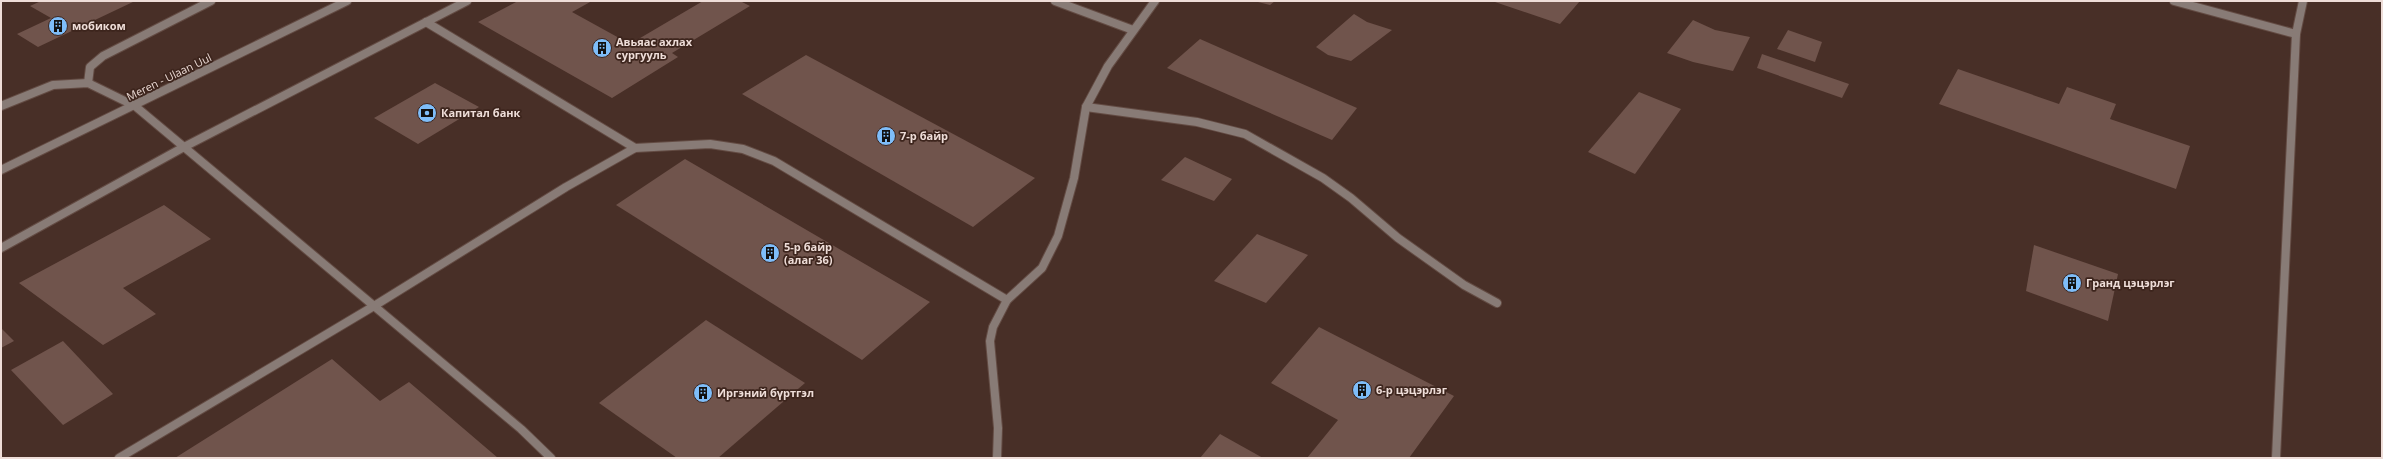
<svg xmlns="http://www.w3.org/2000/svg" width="2383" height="459" viewBox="0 0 2383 459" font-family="'Open Sans',sans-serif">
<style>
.building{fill:#70544c}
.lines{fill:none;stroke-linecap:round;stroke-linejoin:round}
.service-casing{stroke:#634b43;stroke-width:10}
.minor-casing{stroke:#634b43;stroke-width:10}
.tertiary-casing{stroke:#634b43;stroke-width:10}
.service{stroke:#887b76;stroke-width:8}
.minor{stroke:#887b76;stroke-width:8}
.tertiary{stroke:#887b76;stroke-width:8}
.labels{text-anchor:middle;stroke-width:3.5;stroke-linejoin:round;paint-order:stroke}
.poi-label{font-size:11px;font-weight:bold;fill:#eeddd8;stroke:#3d251d;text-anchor:start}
.street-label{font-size:11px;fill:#eeddd8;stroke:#3d251d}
</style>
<rect width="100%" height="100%" fill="#482f27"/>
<g class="building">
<polygon points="41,1 135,1 38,47 17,34 51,18 30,6"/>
<polygon points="518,1 592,1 572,12 630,44 703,1 740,1 750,6 672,53 678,57 612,98 478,22"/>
<polygon points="1254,1 1275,1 1270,5"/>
<polygon points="1492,1 1580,1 1560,24"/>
<polygon points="1354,14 1367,22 1392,30 1351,61 1328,55 1316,47"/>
<polygon points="1693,20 1715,30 1750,37 1733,71 1693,62 1667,53"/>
<polygon points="1788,30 1822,42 1815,62 1777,49"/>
<polygon points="1200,39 1357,108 1332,140 1167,68"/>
<polygon points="1762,54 1849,84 1842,98 1757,68"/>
<polygon points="806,55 1035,178 973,227 742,94"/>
<polygon points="1958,69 2059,104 2067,87 2116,104 2110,119 2190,146 2176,189 1939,104"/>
<polygon points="435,83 479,107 418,144 374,118"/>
<polygon points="1639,92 1681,109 1635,174 1588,152"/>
<polygon points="1185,157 1232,179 1214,201 1161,180"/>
<polygon points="685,159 930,302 862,360 616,205"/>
<polygon points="164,205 211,239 123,288 156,314 103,345 19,283"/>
<polygon points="1257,234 1308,255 1266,303 1214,281"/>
<polygon points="2034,245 2118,274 2108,321 2026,291"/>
<polygon points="706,320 805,383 718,458 677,458 599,403"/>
<polygon points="1319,327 1454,396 1409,458 1307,458 1338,420 1271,383"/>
<polygon points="1,328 14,341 1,348"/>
<polygon points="63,341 113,394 63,425 11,370"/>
<polygon points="332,359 380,401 409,382 498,458 175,458"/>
<polygon points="1220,434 1263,458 1200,458"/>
</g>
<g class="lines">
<defs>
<g id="service">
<polyline points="1055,1 1133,30"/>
<polyline points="426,22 635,148"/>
<polyline points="88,83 90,67 103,56 211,1"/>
<polyline points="1,106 53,85 88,83 135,106 521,429 551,458"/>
<polyline points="1086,107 1197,122 1245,134 1323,178 1351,198 1398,238 1464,285 1497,303"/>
<polyline points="1,248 184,147 467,1"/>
<polyline points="119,458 374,306 566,187 635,148 710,144 743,149 774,161 1007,300"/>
<polyline points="997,458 998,428 990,341 993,327 1007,300 1042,268 1058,236 1074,178 1086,107 1108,66 1155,1"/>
</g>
<g id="minor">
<polyline points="2174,1 2296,34"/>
<polyline points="2276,458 2296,34 2303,1"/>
</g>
<polyline id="tertiary" points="1,170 347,1"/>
</defs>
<use href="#service" class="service-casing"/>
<use href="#minor" class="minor-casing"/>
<use href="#tertiary" class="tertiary-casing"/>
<use href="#service" class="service"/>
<use href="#minor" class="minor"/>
<use href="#tertiary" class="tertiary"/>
</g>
<defs>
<symbol id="building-disc" viewBox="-11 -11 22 22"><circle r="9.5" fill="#7ebdf9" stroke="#3d251d"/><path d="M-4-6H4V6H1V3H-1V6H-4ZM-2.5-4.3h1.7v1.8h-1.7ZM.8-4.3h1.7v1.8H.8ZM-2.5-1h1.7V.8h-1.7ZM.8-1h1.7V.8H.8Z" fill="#111"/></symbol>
<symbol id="bank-disc" viewBox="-11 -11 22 22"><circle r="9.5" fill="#7ebdf9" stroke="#3d251d"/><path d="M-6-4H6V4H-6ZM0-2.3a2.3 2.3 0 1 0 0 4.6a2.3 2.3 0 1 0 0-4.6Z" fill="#111"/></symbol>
</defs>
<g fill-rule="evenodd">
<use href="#building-disc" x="47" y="15" width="22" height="22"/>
<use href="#building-disc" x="591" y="37" width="22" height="22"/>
<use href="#bank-disc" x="416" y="102" width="22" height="22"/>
<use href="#building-disc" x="875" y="125" width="22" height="22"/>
<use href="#building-disc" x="759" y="242" width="22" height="22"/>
<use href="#building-disc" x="2061" y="272" width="22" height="22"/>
<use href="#building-disc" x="1351" y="379" width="22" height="22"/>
<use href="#building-disc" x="692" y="382" width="22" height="22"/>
</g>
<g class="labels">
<g class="poi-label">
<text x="72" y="30">мобиком</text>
<text x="616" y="46">Авьяас ахлах<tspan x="616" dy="13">сургууль</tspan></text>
<text x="441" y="117">Капитал банк</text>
<text x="900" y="140">7-р байр</text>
<text x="784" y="251">5-р байр<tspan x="784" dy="13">(алаг 36)</tspan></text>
<text x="2086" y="287">Гранд цэцэрлэг</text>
<text x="1376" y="394">6-р цэцэрлэг</text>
<text x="717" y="397">Иргэний бүртгэл</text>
</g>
<g class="street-label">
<text transform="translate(169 77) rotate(-26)" y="4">Meren - Ulaan Uul</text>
</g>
</g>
<rect width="2383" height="459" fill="none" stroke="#eeddd8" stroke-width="4"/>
</svg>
